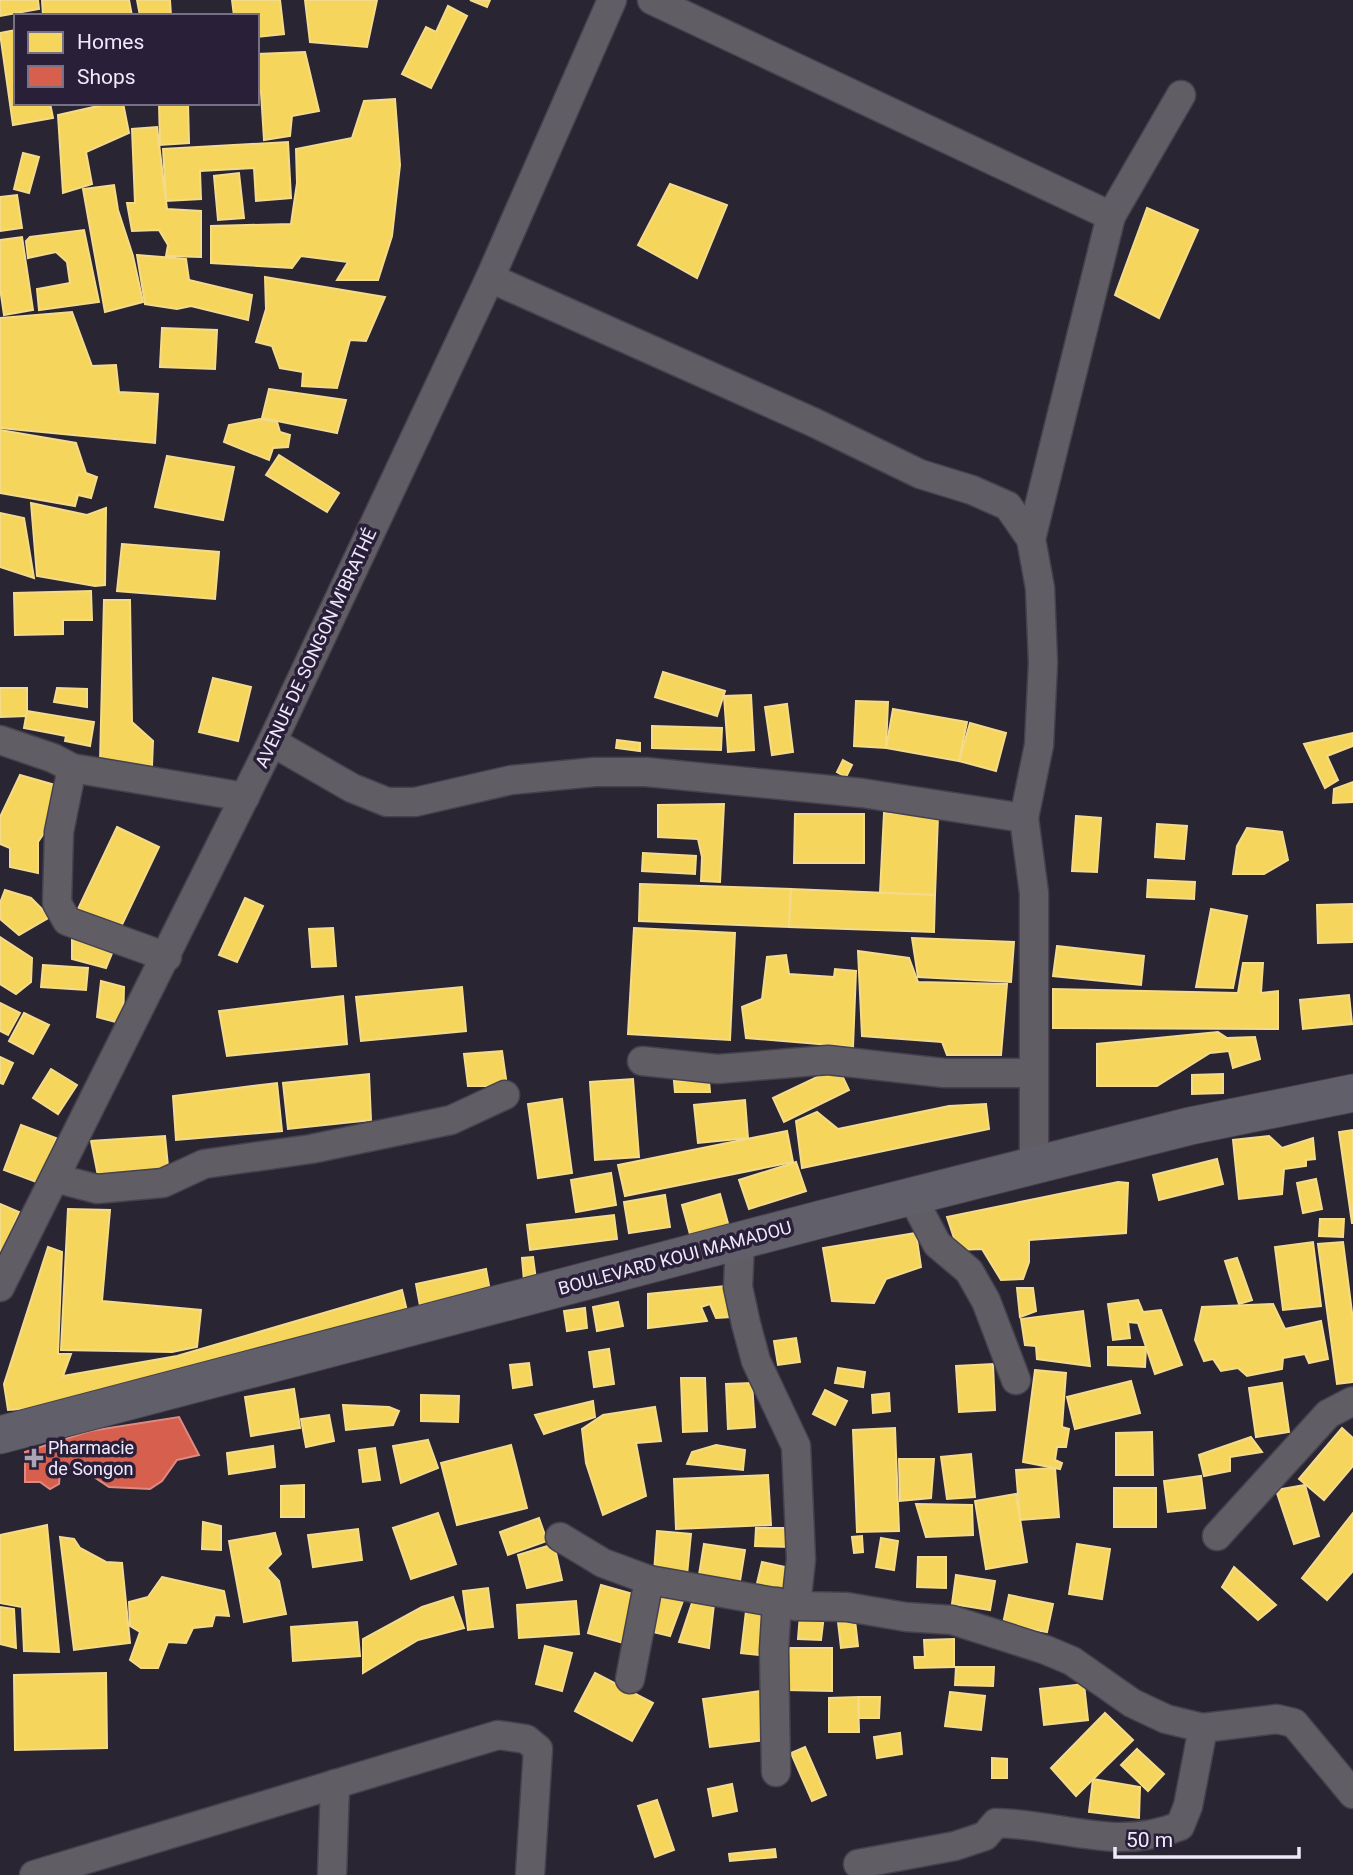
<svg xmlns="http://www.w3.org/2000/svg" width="1353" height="1875" viewBox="0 0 1353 1875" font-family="Roboto,sans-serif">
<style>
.homes{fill:#f6d55c;stroke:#f4db8c;stroke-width:2}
.shops{fill:#d6604d;stroke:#de8981;stroke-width:2}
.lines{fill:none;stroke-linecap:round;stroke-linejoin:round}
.minor-casing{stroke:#46414e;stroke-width:31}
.major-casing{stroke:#46414e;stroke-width:39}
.minor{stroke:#605e64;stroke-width:28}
.major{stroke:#615f69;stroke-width:37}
.poi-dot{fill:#aaa5b5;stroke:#291f39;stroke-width:2.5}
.labels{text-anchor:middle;stroke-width:7;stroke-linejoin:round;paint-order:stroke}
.street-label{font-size:18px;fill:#efeafb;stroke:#291f39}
.poi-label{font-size:18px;fill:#efeafb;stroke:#291f39;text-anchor:start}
</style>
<rect width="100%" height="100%" fill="#2a2533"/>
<g class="homes">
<polygon points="0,0 38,0 39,9 0,16"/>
<polygon points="42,0 129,0 132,16 43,16"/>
<polygon points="137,0 170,0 171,16 140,16"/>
<polygon points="232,0 280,0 284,34 257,37 257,16 234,16"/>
<polygon points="305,0 377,0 367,47 310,42"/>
<polygon points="470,0 490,0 487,7"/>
<polygon points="448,6 467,16 431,88 402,74 426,27 436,32"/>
<polygon points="16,30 16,103 50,103 53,118 13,125 0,33"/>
<polygon points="305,52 319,111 292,116 290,136 264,140 261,92 257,91 257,54"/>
<polygon points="395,99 400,165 392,236 378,280 337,280 348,262 301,256 292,268 211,263 211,226 291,224 297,183 296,149 352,138 364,101"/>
<polygon points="111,103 123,103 129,133 86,152 92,184 63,193 58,115"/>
<polygon points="159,103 188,103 189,143 160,145"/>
<polygon points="157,127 167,209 201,211 201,257 166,256 168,245 159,230 132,231 127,203 135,203 132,129"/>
<polygon points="288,142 291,198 256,201 254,168 200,171 201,199 166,201 163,149"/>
<polygon points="23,153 39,157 29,193 14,189"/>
<polygon points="239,173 244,218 218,220 214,176"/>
<polygon points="670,184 727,205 697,278 638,245"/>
<polygon points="114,185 118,210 133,256 143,302 105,312 83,189"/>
<polygon points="17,195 22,228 0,231 0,197"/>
<polygon points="1147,208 1198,230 1159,318 1115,295"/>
<polygon points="84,230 99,302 39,310 37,289 70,283 67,262 56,252 28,258 26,241 30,237"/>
<polygon points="22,237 33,310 4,315 0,288 0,240"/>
<polygon points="137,255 186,259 189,280 252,295 248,320 191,306 177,309 145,304"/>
<polygon points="265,277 385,297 366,341 350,340 337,388 302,386 303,372 280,368 272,346 256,342 266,309"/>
<polygon points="72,312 92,366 116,365 119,392 158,394 155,443 0,428 0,318"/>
<polygon points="162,328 217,330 215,369 160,367"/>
<polygon points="269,389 346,400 337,433 262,418"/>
<polygon points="260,419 277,422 280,432 290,435 288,447 273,448 269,460 224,442 229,425"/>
<polygon points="0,430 76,443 86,473 97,477 91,498 78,495 75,506 0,493"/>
<polygon points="279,455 339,493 327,512 266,475"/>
<polygon points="167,456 234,467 223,520 155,507"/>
<polygon points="31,503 87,515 106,508 105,585 95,586 37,576"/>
<polygon points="0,513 24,518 34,578 0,567"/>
<polygon points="122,544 219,552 215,599 117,591"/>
<polygon points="91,591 92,620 63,620 63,634 15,635 14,593"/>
<polygon points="104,600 130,600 132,722 153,741 152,766 100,762"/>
<polygon points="663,672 725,691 717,716 655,697"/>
<polygon points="213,678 251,687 238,741 199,732"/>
<polygon points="0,688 27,688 27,716 0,717"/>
<polygon points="57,688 87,689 87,707 54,702"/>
<polygon points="751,695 754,750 728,752 724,696"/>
<polygon points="856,701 888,702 886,748 854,746"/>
<polygon points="787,704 793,752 772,755 765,707"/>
<polygon points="893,709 967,722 959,761 886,748"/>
<polygon points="27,711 94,722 90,746 65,741 66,736 24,728"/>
<polygon points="970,723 1006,733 996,771 959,761"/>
<polygon points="652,726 722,728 721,750 652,748"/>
<polygon points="1353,733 1353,746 1327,756 1338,780 1325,788 1304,744"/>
<polygon points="617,740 640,743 640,751 616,748"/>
<polygon points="843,760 852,765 846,777 837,772"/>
<polygon points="20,775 62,787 50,824 38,842 38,873 10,867 10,848 0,844 0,817"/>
<polygon points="1353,782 1353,802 1333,803 1334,789"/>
<polygon points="724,804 720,882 701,881 702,857 698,839 658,837 658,805"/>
<polygon points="884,813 938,816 935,895 880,893"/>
<polygon points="795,814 864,814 864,863 794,863"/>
<polygon points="1076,816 1101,818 1097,872 1072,871"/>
<polygon points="1157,824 1187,826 1184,859 1155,857"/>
<polygon points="117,827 159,847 119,931 77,911"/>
<polygon points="1247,828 1282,832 1288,860 1264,874 1233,874 1237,846"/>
<polygon points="643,853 696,856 695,874 642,871"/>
<polygon points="1148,880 1195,882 1194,899 1147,897"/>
<polygon points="640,884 791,889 789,927 639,921"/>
<polygon points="791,889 935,895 934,932 789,927"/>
<polygon points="5,890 31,898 50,917 19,935 0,919 0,903"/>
<polygon points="245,898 263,906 237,962 219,955"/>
<polygon points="1353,904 1353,942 1318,943 1317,905"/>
<polygon points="1211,909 1247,916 1233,988 1196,987"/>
<polygon points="333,928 336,966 312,967 309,929"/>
<polygon points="634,928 735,933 730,1040 628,1034"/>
<polygon points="72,935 115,946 106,968 72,959"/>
<polygon points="0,937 32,958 31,982 16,994 0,984"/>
<polygon points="912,938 1014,942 1011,982 918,977"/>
<polygon points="1057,946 1144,956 1141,985 1053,976"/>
<polygon points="858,951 909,958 918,982 1007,984 1001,1055 947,1055 942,1042 862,1036"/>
<polygon points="786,955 789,974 834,977 835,969 856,971 853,1047 746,1038 742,1007 762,999 767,957"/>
<polygon points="1243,963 1263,963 1261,993 1278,991 1278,1029 1053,1028 1053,989 1238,993"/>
<polygon points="43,965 88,968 86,990 41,987"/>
<polygon points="101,981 124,987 123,1024 97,1017"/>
<polygon points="462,987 466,1031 361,1041 356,997"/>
<polygon points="1349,995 1352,1024 1303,1029 1300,1000"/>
<polygon points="343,996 347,1044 227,1056 219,1011"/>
<polygon points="0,1003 20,1013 8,1035 0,1031"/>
<polygon points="24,1013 49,1025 33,1054 9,1041"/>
<polygon points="1218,1032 1227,1038 1255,1037 1260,1059 1233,1068 1229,1051 1210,1053 1157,1086 1097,1086 1097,1044"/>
<polygon points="502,1051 507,1086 468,1086 464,1054"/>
<polygon points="0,1057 13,1063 3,1084 0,1083"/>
<polygon points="838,1067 849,1090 784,1122 773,1098"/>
<polygon points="51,1069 77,1085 58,1114 33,1098"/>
<polygon points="369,1074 371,1120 288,1129 283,1083"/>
<polygon points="1223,1074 1223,1093 1192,1094 1192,1075"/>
<polygon points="633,1079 639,1157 595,1160 590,1082"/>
<polygon points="674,1081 709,1081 710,1092 675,1092"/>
<polygon points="277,1083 282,1131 176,1140 173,1096"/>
<polygon points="562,1099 572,1173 538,1178 528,1104"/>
<polygon points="745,1100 748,1138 698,1143 694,1105"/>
<polygon points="986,1104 989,1129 802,1168 796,1121 817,1112 838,1129 949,1106"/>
<polygon points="21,1125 56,1138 39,1183 4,1170"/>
<polygon points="1353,1130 1353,1223 1352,1223 1339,1132"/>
<polygon points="787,1131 793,1162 625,1196 618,1165"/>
<polygon points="165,1136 169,1176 99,1181 91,1141"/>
<polygon points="1269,1136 1282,1148 1313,1138 1315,1159 1306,1160 1306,1166 1284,1169 1282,1194 1239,1199 1233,1140"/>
<polygon points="1217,1159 1223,1184 1159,1200 1153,1175"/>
<polygon points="796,1162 806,1191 749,1209 739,1180"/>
<polygon points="611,1173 616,1205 576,1212 571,1180"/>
<polygon points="1316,1179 1322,1209 1303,1213 1297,1183"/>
<polygon points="1118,1182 1128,1183 1126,1233 1029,1240 1029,1262 1023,1279 1001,1280 982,1249 958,1250 947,1217"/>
<polygon points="720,1194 729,1227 691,1238 682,1205"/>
<polygon points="665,1195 670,1227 629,1233 624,1202"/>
<polygon points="0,1204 19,1212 0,1256"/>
<polygon points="68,1209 110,1210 102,1301 201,1310 197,1347 172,1352 61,1350"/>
<polygon points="614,1215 617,1239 530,1250 527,1225"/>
<polygon points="1320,1219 1344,1219 1343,1237 1319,1236"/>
<polygon points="916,1233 921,1267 886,1279 874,1303 832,1301 823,1248"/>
<polygon points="1313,1242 1321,1306 1283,1310 1275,1247"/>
<polygon points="1343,1242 1353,1320 1353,1382 1337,1384 1318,1244"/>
<polygon points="48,1247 62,1252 58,1354 71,1354 63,1376 177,1356 402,1290 407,1311 72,1406 8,1410 4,1384"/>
<polygon points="533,1257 536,1280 524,1281 522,1258"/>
<polygon points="1237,1258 1252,1300 1239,1304 1225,1261"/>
<polygon points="486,1269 490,1291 420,1306 416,1284"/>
<polygon points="725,1286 731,1317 716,1318 710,1304 701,1307 707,1321 648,1328 648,1294"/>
<polygon points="1017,1288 1033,1288 1036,1311 1020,1317"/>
<polygon points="1138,1300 1143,1312 1161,1310 1182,1365 1155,1374 1138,1323 1128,1322 1130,1338 1113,1340 1108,1304"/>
<polygon points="618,1302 623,1326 597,1331 593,1307"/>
<polygon points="1273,1304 1285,1329 1321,1321 1328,1359 1309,1363 1305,1354 1283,1358 1282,1369 1247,1376 1238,1368 1221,1371 1213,1359 1204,1361 1195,1340 1202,1307"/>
<polygon points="585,1308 587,1328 567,1331 564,1311"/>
<polygon points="1083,1311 1090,1366 1037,1359 1036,1346 1025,1345 1021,1319"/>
<polygon points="796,1338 800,1362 778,1365 774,1341"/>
<polygon points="1108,1347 1146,1347 1145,1367 1108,1365"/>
<polygon points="609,1349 614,1384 594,1387 589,1352"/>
<polygon points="529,1363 532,1385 513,1388 510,1365"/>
<polygon points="993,1364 995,1410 959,1412 956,1366"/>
<polygon points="838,1368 865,1372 863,1387 835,1383"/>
<polygon points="1035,1370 1066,1373 1062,1427 1069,1429 1066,1447 1057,1447 1055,1460 1062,1463 1060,1469 1023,1462"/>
<polygon points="681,1378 705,1378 707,1431 683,1432"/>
<polygon points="1131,1381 1140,1413 1075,1429 1067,1397"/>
<polygon points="752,1383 755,1427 728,1429 726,1384"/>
<polygon points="1282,1383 1289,1432 1256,1437 1249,1388"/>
<polygon points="294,1389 300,1428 251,1436 245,1397"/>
<polygon points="825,1390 847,1401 835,1425 813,1414"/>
<polygon points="889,1393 890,1411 873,1413 872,1395"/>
<polygon points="421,1395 459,1396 458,1422 421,1421"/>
<polygon points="593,1401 595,1417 544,1434 535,1415"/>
<polygon points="343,1405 389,1407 399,1411 393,1425 346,1430"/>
<polygon points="655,1407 661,1441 636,1443 646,1496 603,1515 586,1463 582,1429 603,1415"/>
<polygon points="329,1415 334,1441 306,1447 301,1419"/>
<polygon points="895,1428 899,1531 857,1532 853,1430"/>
<polygon points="1342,1428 1353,1438 1353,1466 1324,1500 1299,1479"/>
<polygon points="1152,1432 1153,1475 1116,1475 1116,1433"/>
<polygon points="1251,1437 1262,1452 1230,1457 1230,1471 1204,1476 1199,1455"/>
<polygon points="428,1440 438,1468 401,1483 393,1446"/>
<polygon points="511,1445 527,1508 457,1525 441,1463"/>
<polygon points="716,1445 745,1450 743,1470 687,1464 692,1452"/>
<polygon points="273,1446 275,1467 229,1474 227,1453"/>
<polygon points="375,1448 380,1480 363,1482 359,1450"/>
<polygon points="971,1454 975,1497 947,1499 941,1457"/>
<polygon points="899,1459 934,1459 931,1498 900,1501"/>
<polygon points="1055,1468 1059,1517 1020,1520 1016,1470"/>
<polygon points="768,1475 771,1525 676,1529 674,1479"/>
<polygon points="1201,1476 1205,1508 1168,1512 1164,1481"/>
<polygon points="304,1485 304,1517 281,1517 281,1486"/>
<polygon points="1305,1485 1319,1536 1294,1544 1276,1490"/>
<rect x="1114" y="1488" width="42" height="39"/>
<polygon points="1016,1494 1027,1562 986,1569 975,1501"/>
<polygon points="916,1504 972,1505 973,1535 926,1537"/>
<polygon points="438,1513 456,1564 411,1579 393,1528"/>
<polygon points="1353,1513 1353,1571 1327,1600 1302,1578"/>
<polygon points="539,1518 547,1541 508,1555 500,1532"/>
<polygon points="203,1522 221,1526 221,1550 202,1549"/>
<polygon points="47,1525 59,1652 24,1651 22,1607 0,1603 0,1535"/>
<polygon points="756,1528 792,1528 792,1547 755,1546"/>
<polygon points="358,1529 362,1560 313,1567 308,1535"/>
<polygon points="657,1531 691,1534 687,1575 654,1573"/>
<polygon points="275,1533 281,1554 267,1568 279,1581 286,1614 244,1622 229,1541"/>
<polygon points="862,1536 863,1552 854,1553 852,1537"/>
<polygon points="60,1537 74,1539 80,1548 106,1562 122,1563 130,1643 74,1650"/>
<polygon points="881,1538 898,1541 894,1570 876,1567"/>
<polygon points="554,1544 562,1580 527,1588 518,1555"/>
<polygon points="704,1544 745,1550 739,1587 698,1581"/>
<polygon points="1077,1544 1110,1549 1102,1599 1069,1594"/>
<polygon points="918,1557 946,1557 946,1588 917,1587"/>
<polygon points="762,1562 799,1570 792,1600 755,1592"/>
<polygon points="1234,1567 1276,1605 1258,1620 1222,1587"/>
<polygon points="956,1575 995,1581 990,1610 952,1604"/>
<polygon points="162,1577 224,1591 229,1616 215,1615 212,1626 193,1628 186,1643 168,1642 158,1668 141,1668 130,1660 140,1632 130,1626 129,1602 148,1597"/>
<polygon points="601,1585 640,1596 627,1644 588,1633"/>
<polygon points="488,1588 493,1627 468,1630 463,1591"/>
<polygon points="655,1592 684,1598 670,1636 649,1631"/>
<polygon points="1009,1595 1053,1604 1047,1632 1003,1624"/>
<polygon points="453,1597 464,1628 418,1640 363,1673 363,1639 422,1607"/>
<polygon points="693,1600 714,1604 709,1648 679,1642"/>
<polygon points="576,1601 579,1634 519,1638 517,1605"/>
<polygon points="0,1607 14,1609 16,1648 0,1644"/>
<polygon points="746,1611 774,1614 769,1656 741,1653"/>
<polygon points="800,1614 824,1615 821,1640 798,1639"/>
<polygon points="855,1620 858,1646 841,1648 838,1622"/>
<polygon points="357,1622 360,1656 293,1661 291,1627"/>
<polygon points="954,1639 954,1667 915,1668 914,1657 925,1657 924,1640"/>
<polygon points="545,1646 572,1653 562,1691 536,1684"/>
<polygon points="786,1648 832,1648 832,1691 786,1690"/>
<polygon points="956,1667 994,1667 993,1686 955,1685"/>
<polygon points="106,1673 107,1748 15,1750 14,1675"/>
<polygon points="595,1673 653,1703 632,1741 575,1711"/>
<polygon points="1084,1684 1088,1720 1044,1725 1040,1689"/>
<polygon points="767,1690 774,1739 710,1747 703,1699"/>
<polygon points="950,1692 985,1696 981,1730 945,1726"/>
<polygon points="858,1697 859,1732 829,1732 829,1698"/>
<polygon points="859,1697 880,1697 879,1718 859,1718"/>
<polygon points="1105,1713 1133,1740 1076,1796 1051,1768"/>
<polygon points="900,1733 902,1754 877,1758 874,1737"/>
<polygon points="805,1747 826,1795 812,1801 791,1753"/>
<polygon points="1137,1749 1164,1774 1148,1791 1121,1765"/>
<polygon points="992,1758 1007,1759 1007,1778 992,1778"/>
<polygon points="1093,1779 1140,1787 1139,1818 1089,1812"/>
<polygon points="732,1784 737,1811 713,1816 708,1789"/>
<polygon points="657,1800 674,1850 655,1857 638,1806"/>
<polygon points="775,1849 776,1857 730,1861 729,1854"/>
</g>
<polygon class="shops" points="179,1417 199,1455 177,1460 162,1481 150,1489 109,1487 79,1467 60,1471 59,1484 50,1489 40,1482 25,1482 25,1452 90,1431"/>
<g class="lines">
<defs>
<g id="minor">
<polyline points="652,0 1111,216"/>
<polyline points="490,278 815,423 920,474 972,490 1008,506 1031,539 1040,588 1043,663 1039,745 1024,818 1034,893 1034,1167"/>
<polyline points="1031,539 1111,216 1181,95"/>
<polyline points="0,740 53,758 72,768 245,797"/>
<polyline points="272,742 352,788 387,802 415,802 511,780 595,772 646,772 862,793 1024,818"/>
<polyline points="72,768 59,832 57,903 67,921 167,957"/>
<polyline points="642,1061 718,1069 828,1060 944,1073 1032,1073"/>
<polyline points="55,1178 97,1189 163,1183 204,1164 311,1149 451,1120 505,1095"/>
<polyline points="912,1197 937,1244 969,1271 986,1301 1016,1380"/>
<polyline points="740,1243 738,1287 746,1324 756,1361 796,1446 801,1559 796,1606"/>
<polyline points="0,1287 272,742 490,278 612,0"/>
<polyline points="1217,1536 1328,1414 1353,1401"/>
<polyline points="560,1537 603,1563 649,1580 796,1606 847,1607 906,1617 952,1620 1046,1650 1072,1661 1132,1703 1166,1719 1203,1728 1277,1719 1294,1723 1353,1794"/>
<polyline points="630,1679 649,1580"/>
<polyline points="776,1772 774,1650 777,1602"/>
<path d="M858,1864L955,1846L985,1836L996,1823C1062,1824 1115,1852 1180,1826L1188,1806L1203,1728"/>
<polyline points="34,1875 498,1735 526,1739 538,1749 530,1875"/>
<polyline points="332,1875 335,1784"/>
</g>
<polyline id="major" points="0,1435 822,1219 1190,1126 1353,1093"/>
</defs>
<use href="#minor" class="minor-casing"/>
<use href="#major" class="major-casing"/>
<use href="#minor" class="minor"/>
<use href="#major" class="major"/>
</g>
<path class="poi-dot" d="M30.5 1447.5h7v7h7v7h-7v7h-7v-7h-7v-7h7z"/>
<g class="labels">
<g class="street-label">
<text transform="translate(316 648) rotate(-65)" y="6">AVENUE DE SONGON M'BRATHÉ</text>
<text transform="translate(675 1258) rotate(-15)" y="6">BOULEVARD KOUI MAMADOU</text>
</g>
<g class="poi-label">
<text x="48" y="1454">Pharmacie<tspan x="48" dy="21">de Songon</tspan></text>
</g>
</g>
<rect x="14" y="14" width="245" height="91" fill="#291f39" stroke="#787087" stroke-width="2"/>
<rect x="28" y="32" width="35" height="21" fill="#f6d55c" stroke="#787087" stroke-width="2"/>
<text x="77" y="49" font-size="21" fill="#efeafb">Homes</text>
<rect x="28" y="66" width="35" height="21" fill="#d6604d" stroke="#787087" stroke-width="2"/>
<text x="77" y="84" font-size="21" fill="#efeafb">Shops</text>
<path d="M1115 1847v10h184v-10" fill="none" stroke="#efeafb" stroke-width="3.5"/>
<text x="1126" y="1847" font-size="21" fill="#efeafb" stroke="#291f39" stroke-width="5" paint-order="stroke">50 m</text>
</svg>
